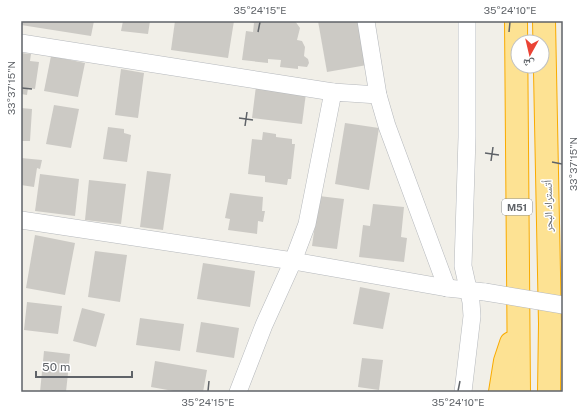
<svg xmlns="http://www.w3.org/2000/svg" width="584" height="413" viewBox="0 0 584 413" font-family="'Public Sans','Noto Naskh Arabic',sans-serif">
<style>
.building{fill:#cccac5}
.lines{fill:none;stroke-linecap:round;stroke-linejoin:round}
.minor-casing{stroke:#b5b8bc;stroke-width:18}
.highway-casing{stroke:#f9ab00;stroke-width:24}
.minor{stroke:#fff;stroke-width:17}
.highway{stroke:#fde293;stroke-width:22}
.minor-bridge-casing{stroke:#b5b8bc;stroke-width:18;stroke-linecap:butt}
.minor-bridge{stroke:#fff;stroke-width:17}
.ticks{fill:none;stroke:#5f6368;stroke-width:1.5}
.labels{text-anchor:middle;stroke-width:3;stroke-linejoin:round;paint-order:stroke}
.shield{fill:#fff;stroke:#8f9295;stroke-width:1}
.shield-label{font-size:10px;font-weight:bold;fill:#5f6368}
.street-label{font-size:11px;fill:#5f6368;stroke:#fff}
.neatline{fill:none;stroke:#5f6368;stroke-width:1.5}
.ticks-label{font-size:10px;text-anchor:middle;fill:#5f6368}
</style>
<rect width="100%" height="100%" fill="#f1efe8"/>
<g class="building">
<polygon points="21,21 94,21 91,36 21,25"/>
<polygon points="123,21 150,21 148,34 121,31"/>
<polygon points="175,21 234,21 228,58 171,50"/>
<polygon points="245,21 295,21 300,28 297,40 302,41 305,47 304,56 308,59 309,63 307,67 298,66 298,69 280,67 281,60 268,59 268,63 242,60 246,31 253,32 254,23"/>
<polygon points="318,21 360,21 367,65 327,72"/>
<polygon points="21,53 31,54 30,61 39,62 35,89 28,88 27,95 21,94"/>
<polygon points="51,56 85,63 78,97 44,91"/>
<polygon points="121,69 144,73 138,118 115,115"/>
<polygon points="256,86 306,93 302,124 252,118"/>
<polygon points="54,105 79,109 71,148 46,144"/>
<polygon points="21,108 32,109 30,141 21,141"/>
<polygon points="345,123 379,128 369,190 335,184"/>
<polygon points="108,127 124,129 124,133 131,135 127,162 103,159"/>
<polygon points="263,132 276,134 276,137 292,139 292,144 295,144 291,179 288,179 287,185 265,182 265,176 248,174 252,139 262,140"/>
<polygon points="21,158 42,160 40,169 37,168 34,187 21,185"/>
<polygon points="147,171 171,174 163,230 140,227"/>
<polygon points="40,174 79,179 75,216 35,211"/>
<polygon points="89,180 126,184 121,224 85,220"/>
<polygon points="230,193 263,197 262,211 265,211 263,222 258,221 257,234 228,230 230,219 225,218"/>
<polygon points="319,196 344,199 337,249 312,246"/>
<polygon points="373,204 404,207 401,237 407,238 404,262 359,257 363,225 370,226"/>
<polygon points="35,235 75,243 65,295 26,288"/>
<polygon points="95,251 127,255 120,302 88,297"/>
<polygon points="203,263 255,271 250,307 197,299"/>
<polygon points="360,287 390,293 383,329 353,324"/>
<polygon points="27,302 62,306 58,334 24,330"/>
<polygon points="82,308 105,314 96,347 73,341"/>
<polygon points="140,318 184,324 180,351 136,345"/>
<polygon points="201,322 239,328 234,358 196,352"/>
<polygon points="44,351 70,354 66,392 40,392"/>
<polygon points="362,358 383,360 379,390 358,387"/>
<polygon points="155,361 207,370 203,392 179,392 151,387"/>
</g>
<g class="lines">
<defs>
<g id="minor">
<polyline points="366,21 378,95 387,126 447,288"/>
<polyline points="21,43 333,92"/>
<polyline points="21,220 293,261 447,288 485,292"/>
<polyline points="238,392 264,325 293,261 307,224 333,92 378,95"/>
<polyline points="463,392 472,316 471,302 463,266 467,137 467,21"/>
</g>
<g id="highway">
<polyline points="516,21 519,392"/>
<polyline points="544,21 550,324 549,392"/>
<polyline points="500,392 505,361 511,343"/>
</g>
</defs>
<use href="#minor" class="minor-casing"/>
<use href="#highway" class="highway-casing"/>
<use href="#minor" class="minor"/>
<use href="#highway" class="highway"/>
<defs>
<polyline id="minor-bridge" points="485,292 563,305"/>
</defs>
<use href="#minor-bridge" class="minor-bridge-casing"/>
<use href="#minor-bridge" class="minor-bridge"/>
</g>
<path class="ticks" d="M258,32L260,22M509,32L510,22M22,88L32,89M239,118L253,120M245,126L247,112M485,153L499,155M491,161L493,147M552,162L562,164M208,391L209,381M458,391L460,381"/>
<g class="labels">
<rect class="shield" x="502" y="199" width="30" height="16" rx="3"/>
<g class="shield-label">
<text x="517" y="211">M51</text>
</g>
<g class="street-label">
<text transform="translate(548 206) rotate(-91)" y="4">أتستراد البحر</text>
</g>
</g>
<rect width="584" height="413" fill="none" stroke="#ffffff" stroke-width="44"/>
<g transform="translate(530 54) rotate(188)"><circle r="19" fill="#ffffff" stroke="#bfc1c3"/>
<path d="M0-3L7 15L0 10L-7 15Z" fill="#ea4335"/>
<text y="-6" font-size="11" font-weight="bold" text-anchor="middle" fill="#5f6368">ش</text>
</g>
<path d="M36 371v6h96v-6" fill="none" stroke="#5f6368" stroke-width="2"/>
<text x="42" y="371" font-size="12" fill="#5f6368" stroke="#ffffff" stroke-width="3" paint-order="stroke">50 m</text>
<rect x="22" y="22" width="540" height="369" class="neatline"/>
<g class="ticks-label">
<text x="260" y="14">35°24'15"E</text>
<text x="510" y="14">35°24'10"E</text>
<text transform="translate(11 88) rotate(-90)" y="4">33°37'15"N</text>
<text transform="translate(573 164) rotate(-90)" y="4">33°37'15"N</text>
<text x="208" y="406">35°24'15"E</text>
<text x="458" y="406">35°24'10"E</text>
</g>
</svg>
